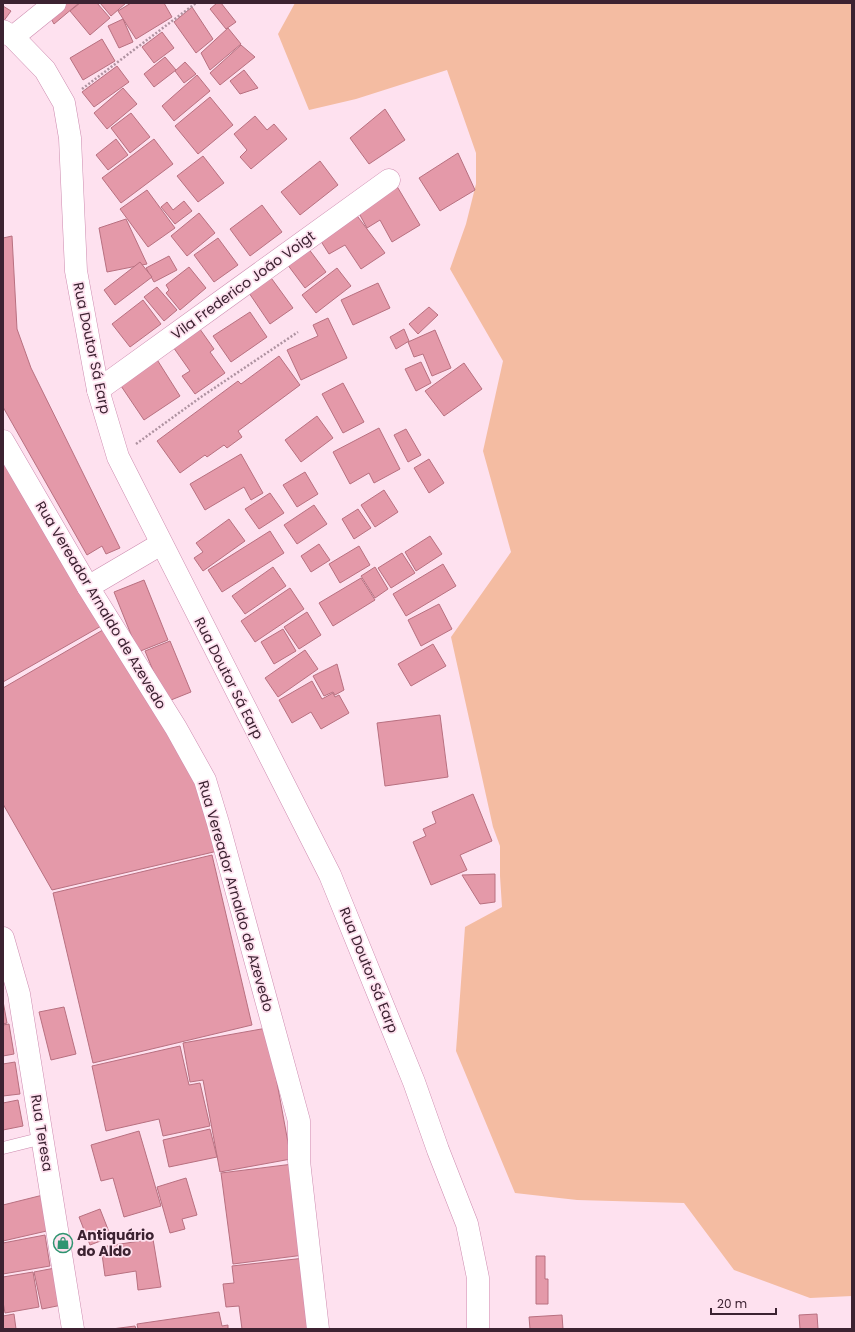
<svg xmlns="http://www.w3.org/2000/svg" width="855" height="1332" viewBox="0 0 855 1332" font-family="Poppins,sans-serif">
<style>
.green{fill:#f4bca2}
.building{fill:#e499a9;stroke:#b87080}
.lines{fill:none;stroke-linecap:round;stroke-linejoin:round}
.service-casing{stroke:#cd8baf;stroke-width:13}
.minor-casing{stroke:#cd8baf;stroke-width:23}
.secondary-casing{stroke:#cd8baf;stroke-width:23}
.path{stroke:#ae92a0;stroke-width:2.5;stroke-dasharray:2 2;stroke-linecap:butt}
.service{stroke:#fff;stroke-width:12}
.minor{stroke:#fff;stroke-width:22}
.secondary{stroke:#fff;stroke-width:22}
.labels{text-anchor:middle;stroke-width:3.5;stroke-linejoin:round;paint-order:stroke}
.street-label{font-size:14px;fill:#3c2231;stroke:#fee1ef}
.poi-label{font-size:14px;font-weight:bold;fill:#3c2231;stroke:#fee1ef;text-anchor:start}
</style>
<rect width="100%" height="100%" fill="#fee1ef"/>
<polygon class="green" points="295,3 852,3 852,1296 810,1298 734,1270 684,1203 577,1200 515,1193 456,1051 465,927 502,907 500,876 500,846 493,827 451,637 511,552 483,451 503,361 450,269 466,224 476,184 476,153 447,70 356,99 309,110 278,34"/>
<g class="building">
<polygon points="60,3 79,3 54,24 48,13"/>
<polygon points="80,3 97,3 110,18 90,35 70,11"/>
<polygon points="100,3 126,3 111,16"/>
<polygon points="131,3 164,3 172,17 136,39 118,11"/>
<polygon points="217,3 221,3 236,22 226,29 210,9"/>
<polygon points="3,6 11,11 3,22"/>
<polygon points="192,7 213,39 196,53 174,22"/>
<polygon points="123,19 133,42 119,48 108,26"/>
<polygon points="228,28 241,44 210,70 201,53"/>
<polygon points="162,32 174,48 154,63 142,47"/>
<polygon points="102,39 115,61 83,80 70,58"/>
<polygon points="241,45 255,57 220,85 210,73"/>
<polygon points="165,57 176,70 154,87 144,74"/>
<polygon points="185,62 196,74 184,83 175,71"/>
<polygon points="117,66 129,82 94,107 82,92"/>
<polygon points="244,70 258,88 240,94 230,81"/>
<polygon points="197,75 210,91 174,121 162,106"/>
<polygon points="123,88 137,104 107,129 94,113"/>
<polygon points="210,97 233,125 198,154 175,126"/>
<polygon points="385,109 405,140 369,164 350,138"/>
<polygon points="131,113 150,137 130,153 111,128"/>
<polygon points="255,116 267,130 274,124 287,139 251,169 240,157 247,150 234,134"/>
<polygon points="116,139 128,155 108,170 96,155"/>
<polygon points="154,139 173,164 121,203 102,178"/>
<polygon points="458,153 475,190 440,211 419,178"/>
<polygon points="203,156 224,183 198,202 177,176"/>
<polygon points="320,161 338,185 300,215 281,192"/>
<polygon points="395,183 420,225 392,242 380,220 367,228 355,206"/>
<polygon points="147,190 175,228 148,247 120,209"/>
<polygon points="184,201 192,211 175,224 161,207 167,202 173,210"/>
<polygon points="262,205 282,232 250,256 230,229"/>
<polygon points="352,209 385,253 361,269 345,245 329,254 317,235"/>
<polygon points="199,213 215,233 187,256 171,236"/>
<polygon points="126,219 147,264 107,272 99,228"/>
<polygon points="12,236 17,329 31,368 120,548 106,554 102,546 87,555 3,407 3,238"/>
<polygon points="218,238 238,265 214,282 194,255"/>
<polygon points="308,248 326,272 305,288 287,264"/>
<polygon points="169,256 177,270 154,282 146,268"/>
<polygon points="140,262 152,277 115,305 104,290"/>
<polygon points="189,267 206,288 180,310 166,293 169,290 166,285"/>
<polygon points="337,268 351,286 316,313 302,295"/>
<polygon points="269,275 293,308 270,324 247,290"/>
<polygon points="378,283 390,308 353,325 341,300"/>
<polygon points="157,287 177,310 164,321 144,297"/>
<polygon points="143,300 161,324 130,347 112,324"/>
<polygon points="429,307 438,315 418,334 409,324"/>
<polygon points="250,312 267,337 231,362 213,336"/>
<polygon points="328,318 347,358 301,380 287,350 318,336 313,325"/>
<polygon points="197,325 214,349 210,352 225,373 195,394 182,376 190,371 171,344"/>
<polygon points="404,329 409,341 396,349 390,337"/>
<polygon points="435,330 451,368 432,376 423,354 414,357 408,342"/>
<polygon points="279,356 300,385 238,431 242,437 227,448 224,445 207,457 205,455 180,473 157,441 238,381 241,384"/>
<polygon points="156,358 180,396 144,420 119,383"/>
<polygon points="421,362 431,383 416,391 405,369"/>
<polygon points="464,363 482,389 444,416 425,391"/>
<polygon points="343,383 364,422 343,433 322,394"/>
<polygon points="317,416 333,438 301,462 285,440"/>
<polygon points="379,428 400,469 374,483 369,473 350,484 333,452"/>
<polygon points="406,429 421,455 408,462 394,435"/>
<polygon points="3,451 103,625 3,682"/>
<polygon points="241,454 263,493 251,500 244,487 205,510 190,484"/>
<polygon points="429,459 444,483 429,493 414,468"/>
<polygon points="305,472 318,494 297,507 283,485"/>
<polygon points="384,490 398,512 375,527 361,505"/>
<polygon points="270,493 284,513 259,529 245,509"/>
<polygon points="314,505 327,524 297,544 284,525"/>
<polygon points="358,509 371,528 354,539 342,519"/>
<polygon points="229,519 245,541 203,571 194,558 203,552 196,543"/>
<polygon points="270,531 284,553 222,592 208,570"/>
<polygon points="430,536 442,554 416,571 405,552"/>
<polygon points="319,544 330,560 311,572 301,556"/>
<polygon points="359,546 370,565 340,583 329,564"/>
<polygon points="402,553 415,573 391,588 378,568"/>
<polygon points="443,564 456,586 406,616 393,594"/>
<polygon points="273,567 286,586 245,614 232,596"/>
<polygon points="375,567 388,589 375,598 361,576"/>
<polygon points="361,578 375,600 333,626 319,603"/>
<polygon points="144,580 168,640 138,652 114,592"/>
<polygon points="290,588 304,609 255,642 241,621"/>
<polygon points="439,604 452,629 421,646 408,620"/>
<polygon points="307,612 321,635 299,649 284,627"/>
<polygon points="108,627 197,780 222,850 52,890 3,804 3,688"/>
<polygon points="283,629 296,651 274,664 261,642"/>
<polygon points="170,641 191,692 166,702 145,651"/>
<polygon points="433,644 446,666 411,686 398,664"/>
<polygon points="305,650 318,669 278,697 265,678"/>
<polygon points="337,664 344,690 335,695 333,692 324,696 313,676"/>
<polygon points="312,681 322,699 333,693 335,697 339,695 349,713 321,729 311,712 292,723 279,700"/>
<polygon points="440,715 448,777 385,786 377,723"/>
<polygon points="473,794 492,841 460,855 467,870 431,885 413,842 426,836 423,829 436,823 432,812"/>
<polygon points="212,855 252,1025 93,1063 53,893"/>
<polygon points="495,874 495,902 480,904 462,875"/>
<polygon points="3,1001 7,1023 3,1024"/>
<polygon points="64,1007 76,1054 51,1060 39,1012"/>
<polygon points="9,1024 14,1054 3,1056 3,1025"/>
<polygon points="267,1028 291,1159 220,1172 203,1080 190,1082 183,1043"/>
<polygon points="180,1046 189,1085 200,1083 210,1126 163,1136 159,1119 106,1131 92,1066"/>
<polygon points="15,1062 20,1094 3,1096 3,1064"/>
<polygon points="18,1100 23,1126 3,1130 3,1103"/>
<polygon points="210,1129 217,1157 169,1167 163,1140"/>
<polygon points="139,1131 161,1206 124,1217 113,1178 101,1181 91,1145"/>
<polygon points="293,1164 304,1255 233,1264 221,1173"/>
<polygon points="186,1178 197,1215 182,1219 185,1229 170,1233 157,1187"/>
<polygon points="43,1195 51,1230 3,1241 3,1205"/>
<polygon points="100,1209 111,1237 90,1245 79,1217"/>
<polygon points="45,1235 50,1266 3,1274 3,1243"/>
<polygon points="153,1239 161,1287 138,1290 136,1271 105,1276 101,1247"/>
<polygon points="536,1256 545,1256 545,1279 548,1279 548,1304 536,1304"/>
<polygon points="305,1258 312,1329 242,1329 239,1306 226,1307 223,1284 234,1283 232,1266"/>
<polygon points="55,1268 62,1305 42,1309 34,1272"/>
<polygon points="33,1272 39,1307 5,1313 3,1302 3,1277"/>
<polygon points="219,1312 222,1326 228,1325 228,1329 138,1329 137,1324"/>
<polygon points="14,1314 16,1329 3,1329 3,1316"/>
<polygon points="817,1314 818,1329 800,1329 799,1315"/>
<polygon points="562,1315 563,1329 530,1329 529,1317"/>
<polygon points="135,1326 136,1329 112,1329"/>
</g>
<g class="lines">
<defs>
<polyline id="service" points="3,1148 43,1138"/>
<g id="minor">
<polyline points="13,37 55,3"/>
<polyline points="98,390 389,180"/>
<polyline points="3,441 88,587 176,728 205,780 218,823 299,1121 299,1161 318,1329"/>
<polyline points="88,587 161,544"/>
</g>
<g id="secondary">
<polyline points="3,31 13,37 45,70 64,103 70,138 76,271 98,390 118,457 330,875 414,1082 438,1150 467,1224 478,1278 478,1329"/>
<polyline points="3,938 19,994 73,1329"/>
</g>
</defs>
<use href="#service" class="service-casing"/>
<use href="#minor" class="minor-casing"/>
<use href="#secondary" class="secondary-casing"/>
<g class="path">
<polyline points="82,89 196,3"/>
<polyline points="136,444 201,397 298,332"/>
</g>
<use href="#service" class="service"/>
<use href="#minor" class="minor"/>
<use href="#secondary" class="secondary"/>
</g>
<defs>
<symbol id="shop-ring" viewBox="-11 -11 22 22"><circle r="9.5" fill="#fee1ef" stroke="#2e9470" stroke-width="1.5"/><path d="M-5-2.5h2.3a2.7 3.5 0 0 1 5.4 0H5L5.5 6h-11ZM-1.5-2.5h3a1.5 2.3 0 0 0-3 0Z" fill="#2e9470"/></symbol>
</defs>
<g fill-rule="evenodd">
<use href="#shop-ring" x="52" y="1232" width="22" height="22"/>
</g>
<g class="labels">
<g class="street-label">
<text transform="translate(243 285) rotate(-36)" y="5">Vila Frederico João Voigt</text>
<text transform="translate(92 348) rotate(78)" y="5">Rua Doutor Sá Earp</text>
<text transform="translate(101 605) rotate(59)" y="5">Rua Vereador Arnaldo de Azevedo</text>
<text transform="translate(229 678) rotate(63)" y="5">Rua Doutor Sá Earp</text>
<text transform="translate(236 896) rotate(74)" y="5">Rua Vereador Arnaldo de Azevedo</text>
<text transform="translate(369 970) rotate(68)" y="5">Rua Doutor Sá Earp</text>
<text transform="translate(42 1133) rotate(81)" y="5">Rua Teresa</text>
</g>
<g class="poi-label">
<text x="77" y="1240">Antiquário<tspan x="77" dy="16">do Aldo</tspan></text>
</g>
</g>
<rect width="855" height="1332" fill="none" stroke="#3c2231" stroke-width="8"/>
<path d="M711 1308v6h65v-6" fill="none" stroke="#3c2231" stroke-width="2"/>
<text x="717" y="1308" font-size="12" fill="#3c2231" stroke="#fee1ef" stroke-width="3" paint-order="stroke">20 m</text>
</svg>
